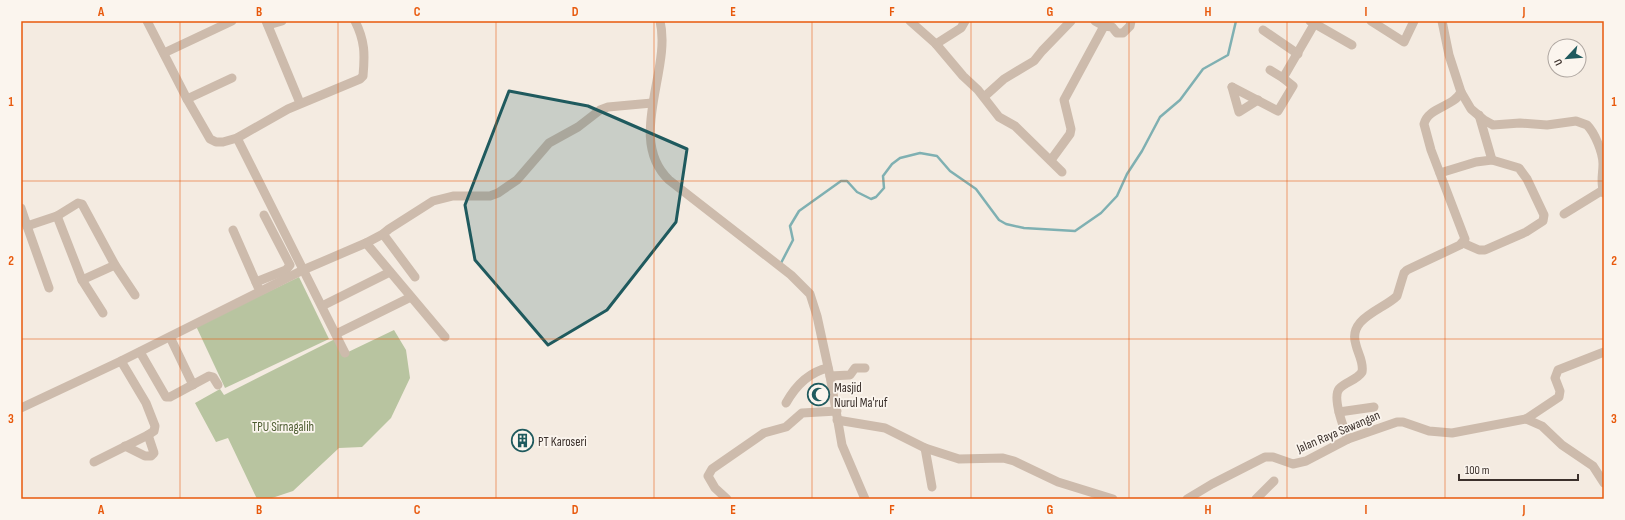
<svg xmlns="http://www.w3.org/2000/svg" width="1625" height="520" viewBox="0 0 1625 520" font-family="'Sofia Sans Condensed',sans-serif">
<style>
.green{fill:#b8c4a0}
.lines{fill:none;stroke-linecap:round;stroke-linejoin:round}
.stream{stroke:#7fb0b2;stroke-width:2.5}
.minor{stroke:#cdbbac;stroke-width:9}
.marked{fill:#1f5a5e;fill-opacity:0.2;stroke:#1f5a5e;stroke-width:3;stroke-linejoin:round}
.grid{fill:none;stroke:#e8590c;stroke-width:1;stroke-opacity:0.55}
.labels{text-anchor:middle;stroke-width:3.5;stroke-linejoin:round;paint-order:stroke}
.poi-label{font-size:13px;fill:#3b302b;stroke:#fbf5ee;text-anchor:start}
.park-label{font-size:13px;fill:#4a5a2e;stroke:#fbf5ee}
.street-label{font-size:13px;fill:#3b302b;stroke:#fbf5ee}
.neatline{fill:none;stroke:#e8590c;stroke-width:1.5}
.grid-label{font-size:13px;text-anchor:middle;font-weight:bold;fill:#e8590c}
</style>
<rect width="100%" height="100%" fill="#f4ebe1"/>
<g class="green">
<polygon points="299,277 329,339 225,388 196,326"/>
<polygon points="394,330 406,350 410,378 391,418 362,447 339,448 293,491 269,499 257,499 228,438 216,442 195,403 220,389 224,395 337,338 344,354"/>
</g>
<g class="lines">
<polyline class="stream" points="780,265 793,240 790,226 799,211 841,181 847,181 857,192 871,199 876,197 884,188 883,176 892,164 900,158 920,153 937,156 950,171 976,189 999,220 1006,224 1024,228 1075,231 1101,213 1117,196 1127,174 1142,151 1160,117 1180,100 1203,69 1228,55 1236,21"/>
<g class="minor">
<path d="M147,21L187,99L210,139L216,142H223L237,138L288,109L360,79L363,76C365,54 365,41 355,21"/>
<polyline points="266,21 300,103"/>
<path d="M660,21C672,70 626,139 669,180L791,275L810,294L817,316L830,376L842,445L865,499"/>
<polyline points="910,21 936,44 963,76 978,90 999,117 1015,126 1062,172"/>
<polyline points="1095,21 1104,26"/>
<polyline points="1310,21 1352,45"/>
<polyline points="1371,21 1404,42 1414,21"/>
<polyline points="268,25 282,21"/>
<polyline points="1263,30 1298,54"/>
<polyline points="936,44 961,28 965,21"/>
<polyline points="164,53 232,21"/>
<polyline points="1270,70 1283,78 1316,21"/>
<polyline points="1232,87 1278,111 1293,86 1283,78"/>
<polyline points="1232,87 1239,112 1258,100"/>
<path d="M1461,92L1471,109L1484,120L1493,125L1520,123L1547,125L1576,121L1587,125C1595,133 1603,153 1603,164C1603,174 1600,183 1604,193"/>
<polyline points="984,97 1004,79 1034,61 1042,51 1071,21"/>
<polyline points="187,99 232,78"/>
<polyline points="237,138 345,353"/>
<polyline points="1051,160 1070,134 1071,129 1064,100 1103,28 1104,26 1112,27 1117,33 1123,33 1130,26 1131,21"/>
<polyline points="1440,173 1476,162 1492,160 1479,115"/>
<polyline points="21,208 27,226 57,216 78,203 82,204 115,265 135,295"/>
<polyline points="1564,214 1603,190"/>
<polyline points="57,216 82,280 115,265"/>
<polyline points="27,226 49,288"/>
<polyline points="233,230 258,287"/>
<polyline points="383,234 415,277"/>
<polyline points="366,243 445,337"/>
<polyline points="1463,243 1479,250 1485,250 1526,232 1543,221 1544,215 1527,179 1519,168 1492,160"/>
<polyline points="82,280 103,313"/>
<polyline points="256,282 286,270 290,265 264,215"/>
<polyline points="322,306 390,272"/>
<polyline points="336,334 411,297"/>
<polyline points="170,337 193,385"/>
<polyline points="140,352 166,397 170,397 209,376 213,377 218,385"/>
<polyline points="830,376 850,375 855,368 865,368"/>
<path d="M786,403C795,387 809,372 828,368"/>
<polyline points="21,408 121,361 303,270 366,243 383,234 389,229 433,201 453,196 490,196 498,193 517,180 549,143 578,127 600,110 608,107 652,103"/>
<polyline points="1339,412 1374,407"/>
<polyline points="1526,419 1559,397 1560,391 1555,378 1558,370 1604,352"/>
<polyline points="837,420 885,428 925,448 959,459 1003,458 1014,461 1058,482 1113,499"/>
<path d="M1348,439C1344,429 1332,398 1339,389C1345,382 1357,380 1362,372C1364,362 1358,354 1356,345C1347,318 1383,310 1397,296L1404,273L1407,270L1460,245L1465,239L1431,150L1424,124C1428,107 1454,107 1461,92L1449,55L1442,21"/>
<polyline points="125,446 145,456 151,456 154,453 148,435"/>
<polyline points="925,448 932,487"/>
<polyline points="94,462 148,435 154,431 155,426 146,403 121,361"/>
<polyline points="727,499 715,488 708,476 712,469 764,433 786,427 802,413 837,411"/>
<polyline points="1187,499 1212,484 1265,457 1273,457 1293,464 1306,461 1348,439 1397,422 1403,422 1429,431 1452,433 1526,419 1542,426 1562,445 1593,466 1604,483"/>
<polyline points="1256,499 1274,481"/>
</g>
</g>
<path class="marked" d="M509,91L588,106L687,149L676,222L607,310L548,345L475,260L465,205Z"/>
<path class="grid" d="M180,21V499M338,21V499M496,21V499M654,21V499M812,21V499M971,21V499M1129,21V499M1287,21V499M1445,21V499M21,181H1604M21,339H1604"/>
<defs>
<symbol id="mosque-ring" viewBox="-11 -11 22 22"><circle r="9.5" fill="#fbf5ee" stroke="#1f5a5e" stroke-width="1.5"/><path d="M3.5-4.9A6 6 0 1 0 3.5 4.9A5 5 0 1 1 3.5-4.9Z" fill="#1f5a5e"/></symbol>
<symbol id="building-ring" viewBox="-11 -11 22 22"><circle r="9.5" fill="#fbf5ee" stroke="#1f5a5e" stroke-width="1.5"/><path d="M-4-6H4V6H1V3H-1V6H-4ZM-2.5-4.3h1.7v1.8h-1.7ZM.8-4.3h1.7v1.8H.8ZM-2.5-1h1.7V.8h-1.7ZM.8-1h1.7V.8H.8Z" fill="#1f5a5e"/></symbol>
</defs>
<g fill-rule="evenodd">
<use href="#mosque-ring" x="806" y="382" width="25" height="25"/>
<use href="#building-ring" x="510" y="428" width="25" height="25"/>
</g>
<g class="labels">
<g class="poi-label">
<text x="834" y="392">Masjid<tspan x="834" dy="15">Nurul Ma'ruf</tspan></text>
<text x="538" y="446">PT Karoseri</text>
</g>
<g class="park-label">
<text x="283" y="431">TPU Sirnagalih</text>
</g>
<g class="street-label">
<text transform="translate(1338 431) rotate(-23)" y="5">Jalan Raya Sawangan</text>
</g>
</g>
<rect width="1625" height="520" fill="none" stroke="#fbf5ee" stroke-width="44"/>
<g transform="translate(1567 58) rotate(244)"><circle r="19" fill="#fbf5ee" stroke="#aea6a0"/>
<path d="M0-3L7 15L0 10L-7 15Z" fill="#1f5a5e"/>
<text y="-6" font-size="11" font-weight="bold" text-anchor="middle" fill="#3b302b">U</text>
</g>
<path d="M1459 474v6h119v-6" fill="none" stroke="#3b302b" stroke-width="2"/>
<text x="1465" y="474" font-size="12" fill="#3b302b" stroke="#fbf5ee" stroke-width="3" paint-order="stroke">100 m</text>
<rect x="22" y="22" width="1581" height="476" class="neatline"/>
<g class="grid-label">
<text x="101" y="16">A</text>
<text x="259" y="16">B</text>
<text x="417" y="16">C</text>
<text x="575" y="16">D</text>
<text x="733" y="16">E</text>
<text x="892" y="16">F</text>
<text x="1050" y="16">G</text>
<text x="1208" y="16">H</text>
<text x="1366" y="16">I</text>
<text x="1524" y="16">J</text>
<text x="11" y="106">1</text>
<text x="1614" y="106">1</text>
<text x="11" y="265">2</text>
<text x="1614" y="265">2</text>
<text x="11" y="423">3</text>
<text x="1614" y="423">3</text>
<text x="101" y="514">A</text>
<text x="259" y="514">B</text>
<text x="417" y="514">C</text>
<text x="575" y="514">D</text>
<text x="733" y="514">E</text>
<text x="892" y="514">F</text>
<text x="1050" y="514">G</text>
<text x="1208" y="514">H</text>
<text x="1366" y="514">I</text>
<text x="1524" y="514">J</text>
</g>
</svg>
